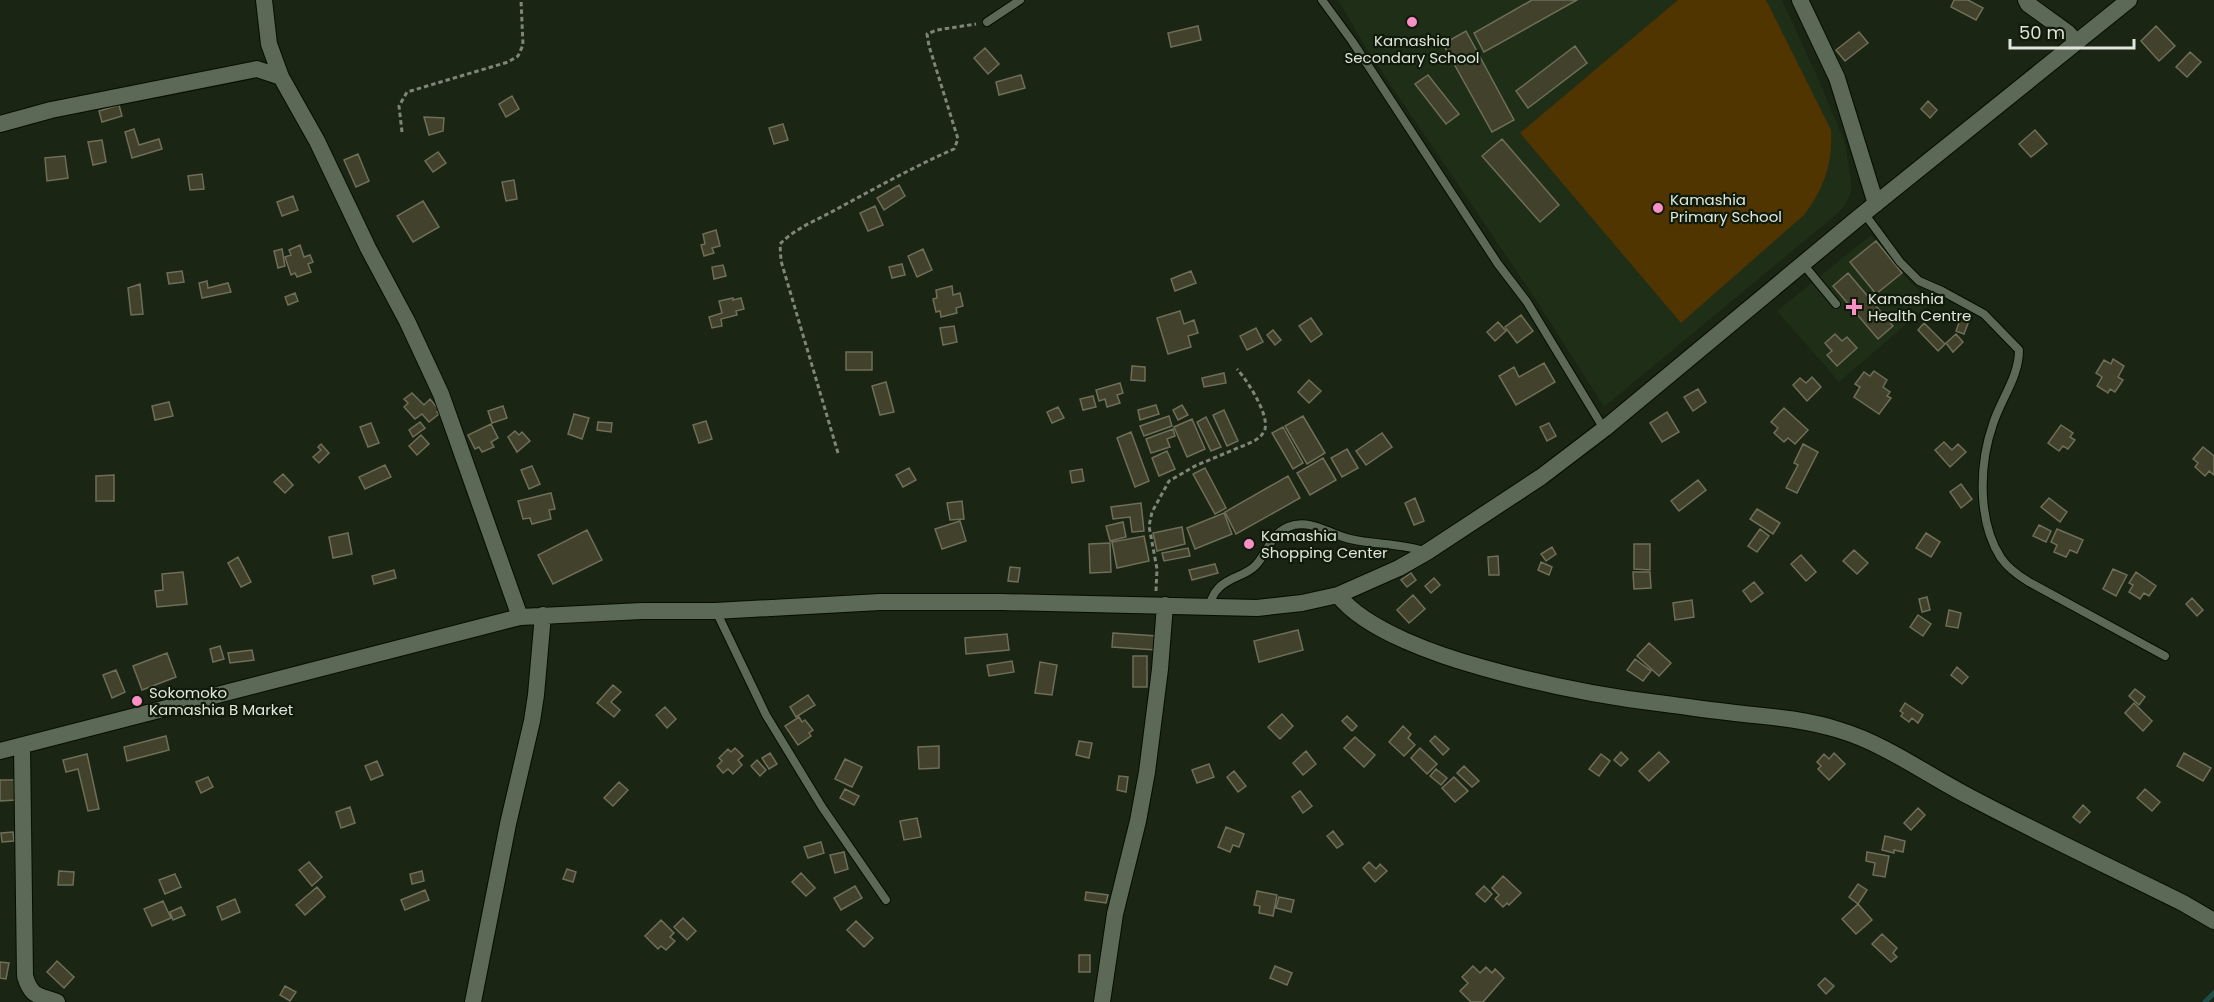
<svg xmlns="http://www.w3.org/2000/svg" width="2214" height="1002" font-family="Poppins,sans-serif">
  <rect width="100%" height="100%" fill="#1a2514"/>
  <!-- built -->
  <path fill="#1f2e17" d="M1338 0H1782L1821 85 1845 143 1851 180V192L1847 202 1838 213 1604 407 1536 300 1369 53Z
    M1871 235 1902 273 1931 303 1839 382 1777 311Z"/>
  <!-- green -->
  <path fill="#513500" d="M1678 0H1766L1831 130C1833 163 1824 189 1804 215L1681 323 1520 133Z"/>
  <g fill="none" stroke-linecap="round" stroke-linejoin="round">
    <!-- stream -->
    <path stroke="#1f4d4c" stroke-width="5" d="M2205 1002 2214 993"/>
  </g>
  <!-- building -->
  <path fill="#42412c" stroke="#6f6e58" stroke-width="1.5" d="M1532 0H1577L1484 52 1474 33Z
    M1954 0H1968L1983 8 1976 20 1951 7Z
    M1198 26 1201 40 1171 47 1168 33Z
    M2156 26 2175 46 2159 61 2141 41Z
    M1466 31 1514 120 1492 132 1443 44Z
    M1859 32 1868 43 1845 61 1836 50Z
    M1575 46 1587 63 1528 108 1516 91Z
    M985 48 999 64 988 74 974 58Z
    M2190 52 2201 62 2187 77 2176 67Z
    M1021 75 1025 88 999 95 996 82Z
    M1428 75 1459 114 1446 124 1415 84Z
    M512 96 519 109 506 117 499 104Z
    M1928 101 1937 110 1930 118 1921 109Z
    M119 105 122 116 102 122 99 111Z
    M424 117 444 118 443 131 429 135Z
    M783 124 788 140 774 144 769 128Z
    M134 129 139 145 159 139 162 149 132 158 125 132Z
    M2035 130 2047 144 2031 157 2019 144Z
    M1502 139 1559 205 1540 222 1482 156Z
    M102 140 106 162 93 165 88 142Z
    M438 152 446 163 433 172 425 161Z
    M358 154 369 181 356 187 344 160Z
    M65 156 68 178 47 181 45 158Z
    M202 174 204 189 190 190 188 176Z
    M514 180 517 199 506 201 502 182Z
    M899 185 905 196 884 210 877 198Z
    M293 196 298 210 282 216 277 202Z
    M423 201 439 227 413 242 397 216Z
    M875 206 883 225 868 231 860 213Z
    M716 230 720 246 712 248 714 253 704 256 701 245 705 244 703 234Z
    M1876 241 1902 273 1876 294 1850 262Z
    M300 245 304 257 310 255 313 262 308 264 311 272 297 277 295 273 291 275 285 257 291 255 289 250Z
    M282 249 285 266 278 268 274 251Z
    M923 249 932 270 917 277 908 256Z
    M902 264 905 275 892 278 889 267Z
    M723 265 726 276 714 279 712 267Z
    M182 271 184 282 169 284 167 273Z
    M1191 271 1196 283 1175 291 1171 279Z
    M1848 273 1893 326 1878 339 1833 286Z
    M207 281 208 288 228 283 231 292 202 298 199 283Z
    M140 284 143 314 131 315 128 288Z
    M952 286 953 295 960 293 963 306 956 308 957 313 941 317 940 311 936 312 933 299 937 298 936 290Z
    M295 293 298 301 288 305 285 297Z
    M733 298V300L741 298 744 309 736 311 737 315 721 319 722 326 712 328 709 317 722 313 719 301Z
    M1180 311 1184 324 1194 320 1198 333 1188 336 1191 347 1168 354 1157 318Z
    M1521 315 1533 331 1517 343 1505 327Z
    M1962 315 1970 318 1964 334 1956 331Z
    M1311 318 1322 334 1311 342 1299 326Z
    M1498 322 1506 331 1495 341 1487 332Z
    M1924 323 1945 344 1938 351 1918 330Z
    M954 326 957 342 943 345 940 328Z
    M1256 328 1263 342 1247 350 1240 336Z
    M1273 330 1281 340 1275 345 1267 335Z
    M1835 334 1842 341 1847 337 1857 348 1837 366 1827 355 1832 351 1825 343Z
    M1956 334 1963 342 1953 352 1946 343Z
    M846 352H872V370H846Z
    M2113 359 2124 366 2118 377 2123 380 2115 392 2110 389 2108 393 2097 386 2102 377 2096 373 2104 360 2111 364Z
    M1544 363 1555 382 1516 405 1499 376 1514 367 1519 377Z
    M1132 366 1145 367V381L1131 380Z
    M1874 371 1887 380 1883 387 1890 392 1887 396 1891 398 1879 414 1854 397 1860 387 1855 384 1864 372 1870 376Z
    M1224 373 1226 383 1204 387 1202 378Z
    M1812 377 1821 387 1807 401 1793 385 1800 378 1806 383Z
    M1309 380 1321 391 1309 403 1298 392Z
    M886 382 894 412 880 415 872 386Z
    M1120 383 1123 393 1117 395 1120 403 1107 407 1105 399 1099 401 1096 390Z
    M1698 389 1706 402 1693 411 1684 397Z
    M412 393 424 405 430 399 439 410 437 412 439 414 429 422 422 414 415 419 404 407 408 403 404 399Z
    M1093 396 1096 407 1083 410 1080 399Z
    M169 402 173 416 155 420 152 406Z
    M1156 405 1159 414 1140 420 1138 410Z
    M1182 405 1188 415 1178 420 1173 410Z
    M503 406 507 418 492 423 488 411Z
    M1058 407 1064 418 1052 423 1047 412Z
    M1784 408 1808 430 1795 444 1788 438 1784 442 1774 433 1778 428 1771 422Z
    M1224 410 1238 441 1227 446 1213 415Z
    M1667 412 1679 432 1662 442 1650 423Z
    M574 414 589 418 582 439 568 434Z
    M1169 416 1172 426 1144 436 1140 426Z
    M1303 416 1325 453 1307 464 1285 426Z
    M1206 417 1221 447 1211 451 1197 422Z
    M1192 419 1205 449 1187 457 1174 427Z
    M706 421 712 439 699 443 693 425Z
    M420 422 425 428 413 437 409 430Z
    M598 422 612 423 611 432 597 430Z
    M371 423 379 443 368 447 360 427Z
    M1549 423 1556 436 1547 441 1540 427Z
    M491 424 498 438 491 442 494 447 482 452 479 447 475 449 468 435Z
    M2061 425 2073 433 2070 437 2075 440 2068 449 2063 446 2059 451 2048 443Z
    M1283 427 1303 463 1293 469 1272 433Z
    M1173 429 1175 436 1167 439 1170 447 1151 453 1146 439Z
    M515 431 519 435 522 432 530 441 517 452 508 437Z
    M1131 432 1149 481 1135 487 1117 438Z
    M1382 433 1392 447 1366 465 1356 451Z
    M421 435 429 444 417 455 409 446Z
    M1944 442 1952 450 1958 444 1966 452 1950 467 1935 450Z
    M321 444 329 453 319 463 313 457 321 450 318 447Z
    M1803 444 1818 452 1797 493 1786 488 1798 465 1794 463Z
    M2203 447 2214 456V475L2209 471 2205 476 2195 467 2198 463 2193 459Z
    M1347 449 1358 468 1342 477 1331 458Z
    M1167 451 1175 469 1159 476 1152 458Z
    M1323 458 1336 480 1310 495 1297 473Z
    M385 465 391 477 365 489 359 477Z
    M532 466 540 484 529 489 521 470Z
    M909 468 916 480 903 487 896 475Z
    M1205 468 1226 508 1215 514 1193 474Z
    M1082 469 1084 481 1072 483 1070 471Z
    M283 474 293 485 285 493 274 482Z
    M114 475V501H96V476Z
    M1288 476 1300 498 1236 534 1225 512Z
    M1698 480 1706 490 1679 511 1671 501Z
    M1961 484 1972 499 1961 508 1950 492Z
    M551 493 555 509 549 510 551 519 532 524 530 518 523 519 518 501Z
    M1415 498 1424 521 1414 525 1405 503Z
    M2049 498 2067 512 2060 522 2041 507Z
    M962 501 964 519 950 520 947 503Z
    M1141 503 1144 531 1132 532 1130 517 1113 519 1111 507Z
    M1757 509 1780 523 1773 534 1750 519Z
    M1224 513 1232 534 1195 549 1187 528Z
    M960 521 966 541 942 549 935 529Z
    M1123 522 1126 537 1110 541 1106 526Z
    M2039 525 2051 531 2046 542 2033 536Z
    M1182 527 1185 544 1157 551 1153 533Z
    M1760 529 1769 536 1757 552 1748 546Z
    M2057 529 2083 540 2077 553 2070 550 2066 557 2054 552 2057 545 2051 542Z
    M587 530 602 560 553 584 538 555Z
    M348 533 352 554 333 558 329 537Z
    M1926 533 1940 542 1931 557 1916 548Z
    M1144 536 1149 561 1117 568 1112 542Z
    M1110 543 1111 572 1090 573 1089 544Z
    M1634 544H1650V570L1634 569Z
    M1552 547 1556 554 1546 561 1541 554Z
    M1188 548 1190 556 1164 561 1162 553Z
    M1854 550 1868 563 1857 574 1843 561Z
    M1801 555 1816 572 1806 581 1791 564Z
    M1498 556 1499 575H1489L1488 557Z
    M238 557 251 582 241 587 228 563Z
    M1541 562 1552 567 1549 575 1538 570Z
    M1215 564 1218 573 1192 580 1189 570Z
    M1010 567 1020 568 1018 582 1008 581Z
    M2113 569 2127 575 2116 596 2103 589Z
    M394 570 396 578 374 584 372 576Z
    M183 572 187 604 157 607 155 591 163 590 162 574Z
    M1633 572H1650L1651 588 1634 589Z
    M2136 572 2156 586 2149 596 2144 593 2140 599 2129 592 2133 585 2129 583Z
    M1411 573 1416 580 1407 587 1401 580Z
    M1434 578 1440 585 1431 593 1425 586Z
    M1754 582 1763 593 1751 602 1743 591Z
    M1413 595 1425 609 1409 623 1397 610Z
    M1927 597 1930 610 1922 612 1919 599Z
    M2192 598 2203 610 2197 616 2186 604Z
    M1692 600 1694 617 1675 620 1673 603Z
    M1949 610 1961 613 1958 628 1946 626Z
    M1918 615 1931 624 1923 636 1910 627Z
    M1298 630 1303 650 1259 662 1254 641Z
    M1113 633 1157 636 1156 650 1112 647Z
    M1007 634 1009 650 966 654 965 638Z
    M1649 643 1671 663 1659 676 1637 656Z
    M220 646 224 659 213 662 210 649Z
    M252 650 254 660 230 663 228 653Z
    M167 653 176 677 142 690 133 666Z
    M1133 656H1147V687H1133Z
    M1635 659 1651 671 1643 681 1627 670Z
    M1012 661 1014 672 989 676 987 665Z
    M1040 662 1057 665 1052 695 1035 693Z
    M1957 667 1968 677 1962 684 1951 675Z
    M116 670 125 692 112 698 103 675Z
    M613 685 621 692 611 702 620 710 614 717 597 703Z
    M2135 689 2145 697 2139 705 2129 696Z
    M808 695 815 705 796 717 790 707Z
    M1905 703 1923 715 1918 723 1912 718 1909 722 1901 716 1903 713 1900 711Z
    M2134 703 2152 721 2143 731 2125 713Z
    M665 707 676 719 667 728 656 715Z
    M1282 714 1293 726 1280 739 1268 727Z
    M1347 716 1357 726 1352 731 1342 721Z
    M799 717 802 722 805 720 813 730 809 733 811 736 798 745 785 726Z
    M1403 726 1411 734 1408 738 1415 745 1404 756 1389 742Z
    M166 736 169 750 127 761 124 747Z
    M1435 736 1449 749 1443 755 1430 741Z
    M1355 737 1375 755 1364 767 1344 748Z
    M1079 741 1092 743 1089 758 1076 755Z
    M939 746V768L919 769 918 747Z
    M735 748 743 756 738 760 742 765 733 774 728 769 723 773 717 766 722 761 719 758 728 749 731 752Z
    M1420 748 1437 764 1427 774 1411 758Z
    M1306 751 1316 764 1303 775 1293 763Z
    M1621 752 1628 759 1621 766 1614 760Z
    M1659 752 1669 762 1649 781 1639 771Z
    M770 753 777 764 769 769 762 758Z
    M1834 753 1845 764 1829 780 1818 769 1821 766 1817 762 1824 754 1829 759Z
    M2184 753 2211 768 2203 781 2177 766Z
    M87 754 99 809 88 811 78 769 66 772 63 760Z
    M1601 754 1610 761 1599 776 1589 769Z
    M845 759 862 767 852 787 835 779Z
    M757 760 766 770 760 776 751 766Z
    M377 761 383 775 371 780 365 766Z
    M1209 764 1214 777 1197 783 1192 770Z
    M1464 766 1479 781 1472 787 1457 773Z
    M1436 769 1447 778 1441 785 1430 776Z
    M1234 771 1246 786 1238 792 1227 777Z
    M1119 776 1128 777 1126 792 1117 790Z
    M208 777 213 787 201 793 196 782Z
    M1454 777 1468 791 1455 802 1442 788Z
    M0 780H16V800L0 801Z
    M619 782 628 790 613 806 604 798Z
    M845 789 859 796 854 805 840 798Z
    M2145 789 2160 802 2152 811 2137 798Z
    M1300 791 1312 806 1303 813 1292 797Z
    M2083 805 2090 812 2080 823 2073 817Z
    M350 807 355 823 341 828 336 812Z
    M1918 808 1925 815 1911 830 1904 823Z
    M917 818 921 837 904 840 900 821Z
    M1226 827 1244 834 1239 847 1233 845 1230 852 1218 847Z
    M1333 831 1343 844 1337 848 1327 836Z
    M13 832 14 841 2 842 1 833Z
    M1885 836 1905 841 1903 852 1894 850V853L1882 850Z
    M821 842 824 853 808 858 804 847Z
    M844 852 848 869 835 873 830 855Z
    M1867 852 1889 856 1885 877 1873 875 1875 863 1866 861Z
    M309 862 322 877 312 886 299 870Z
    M1369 862 1376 869 1380 864 1387 871 1375 882 1363 868Z
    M567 869 576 872 573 882 563 879Z
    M59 871 74 872 73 885H58Z
    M422 871 424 881 412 884 410 874Z
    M801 873 815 888 806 896 792 882Z
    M175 874 181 887 165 894 159 880Z
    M1503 876 1521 893 1509 905 1507 903 1503 907 1495 899 1499 895 1492 888Z
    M1858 884 1867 890 1858 904 1849 897Z
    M855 886 862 898 841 910 834 898Z
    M1484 886 1492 894 1485 902 1476 894Z
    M317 887 325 897 305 915 296 905Z
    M425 890 429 900 405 910 401 900Z
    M1257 891 1277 895 1273 916 1259 913 1260 906 1254 905Z
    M1086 892 1108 895 1106 903 1085 900Z
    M1279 897 1294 900 1291 912 1276 908Z
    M235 899 240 912 222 920 217 907Z
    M163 901 171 918 152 926 144 909Z
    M1858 904 1872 920 1856 934 1842 919Z
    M181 907 185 915 173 920 170 912Z
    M683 918 696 931 687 940 674 927Z
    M661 920 674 933 670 937 675 941 666 950 661 946 658 949 645 936Z
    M856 921 873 938 864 947 847 930Z
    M1882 934 1897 948 1893 953 1897 957 1891 962 1872 944Z
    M1079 955H1090V972H1079Z
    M57 961 74 977 64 988 47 972Z
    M0 962 9 963 6 979 0 978Z
    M1275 966 1292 973 1287 985 1270 978Z
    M1473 966 1480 973 1486 967 1492 973 1495 969 1504 978 1483 1002H1471L1460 991 1468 983 1462 977Z
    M1825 978 1834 986 1826 994 1818 985Z
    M285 986 296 992 290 1001 280 995Z"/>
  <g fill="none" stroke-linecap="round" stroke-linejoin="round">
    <defs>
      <path id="service" d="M1322 0 1352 41 1498 264 1527 302 1604 429
        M987 22 1020 0
        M1864 213 1900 262 1919 281 1942 291 1984 314 2019 350C2019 377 2001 399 1993 424 1979 464 1977 521 2001 558 2008 568 2019 576 2029 582L2165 656
        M1803 264 1836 304
        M1209 606C1211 601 1213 594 1217 590 1227 577 1245 577 1256 565 1267 553 1271 534 1288 527 1310 518 1329 534 1350 539 1376 545 1402 543 1427 552
        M716 611 766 715 822 807 886 900"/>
      <path id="minor" d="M264 0 269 44 281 77 317 141 368 248 407 321 441 394 520 617
        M1800 0 1837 78 1876 204
        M2026 0 2028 4 2068 33 2076 42
        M0 124 51 110 257 69 281 77
        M1338 595C1366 631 1440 656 1484 668 1541 684 1599 696 1658 703 1690 707 1722 712 1754 715 1783 718 1811 721 1839 730 1886 744 1927 775 1970 797 2040 834 2112 868 2183 903L2214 921
        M22 746 25 976C31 997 38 995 57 1002
        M0 751 520 617 642 611H715L880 602H1001L1257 608 1302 603 1338 595 1399 568 1427 552 1541 477 1604 429 1858 218 2129 0
        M473 1002 508 824 532 721 536 695 543 615
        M1102 1002 1115 914 1138 821 1147 772 1160 669 1165 605"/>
    </defs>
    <!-- service casing -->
    <use href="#service" stroke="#050e02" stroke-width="10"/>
    <!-- minor casing -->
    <use href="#minor" stroke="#050e02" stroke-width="18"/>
    <!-- path -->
    <path stroke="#7d8678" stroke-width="3" stroke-dasharray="4.5 3" stroke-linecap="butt" d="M402 132 399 106 407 92 508 62 518 56 523 45 521 0
      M838 453 781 261 780 244C794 229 817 220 835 210 874 189 913 167 954 149L958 139 929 46 927 34 937 30 976 24
      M1156 591 1157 569 1149 526 1152 512 1169 481 1195 466 1252 442C1258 439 1263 435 1265 429 1269 414 1247 380 1237 369"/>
    <!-- service -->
    <use href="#service" stroke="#5c6956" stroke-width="8"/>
    <!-- minor -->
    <use href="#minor" stroke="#5c6956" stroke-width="16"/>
  </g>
  <!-- markers -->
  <g fill="#fa8fc6" stroke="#111b0b" stroke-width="2">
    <circle cx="1412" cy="22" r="6"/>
    <circle cx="1658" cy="208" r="6"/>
    <path d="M1851 298h6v6h6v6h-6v6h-6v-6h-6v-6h6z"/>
    <circle cx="1249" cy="544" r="6"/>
    <circle cx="137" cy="701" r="6"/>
  </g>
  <g text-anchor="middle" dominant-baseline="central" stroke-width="4.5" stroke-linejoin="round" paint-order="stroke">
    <!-- poi labels -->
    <g font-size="15" fill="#dfe6db" stroke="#111b0b" text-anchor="start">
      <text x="1412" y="40" text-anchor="middle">Kamashia<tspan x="1412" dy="17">Secondary School</tspan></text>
      <text x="1670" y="199">Kamashia<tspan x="1670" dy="17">Primary School</tspan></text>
      <text x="1868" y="298">Kamashia<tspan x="1868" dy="17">Health Centre</tspan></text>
      <text x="1261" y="535">Kamashia<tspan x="1261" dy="17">Shopping Center</tspan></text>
      <text x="149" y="692">Sokomoko<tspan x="149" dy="17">Kamashia B Market</tspan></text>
    </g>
  </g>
  <!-- scale -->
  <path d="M2010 39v9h124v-9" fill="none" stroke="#dfe6db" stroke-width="3"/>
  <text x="2019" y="39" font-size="18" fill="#dfe6db" stroke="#111b0b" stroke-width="4.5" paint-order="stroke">50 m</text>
</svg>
